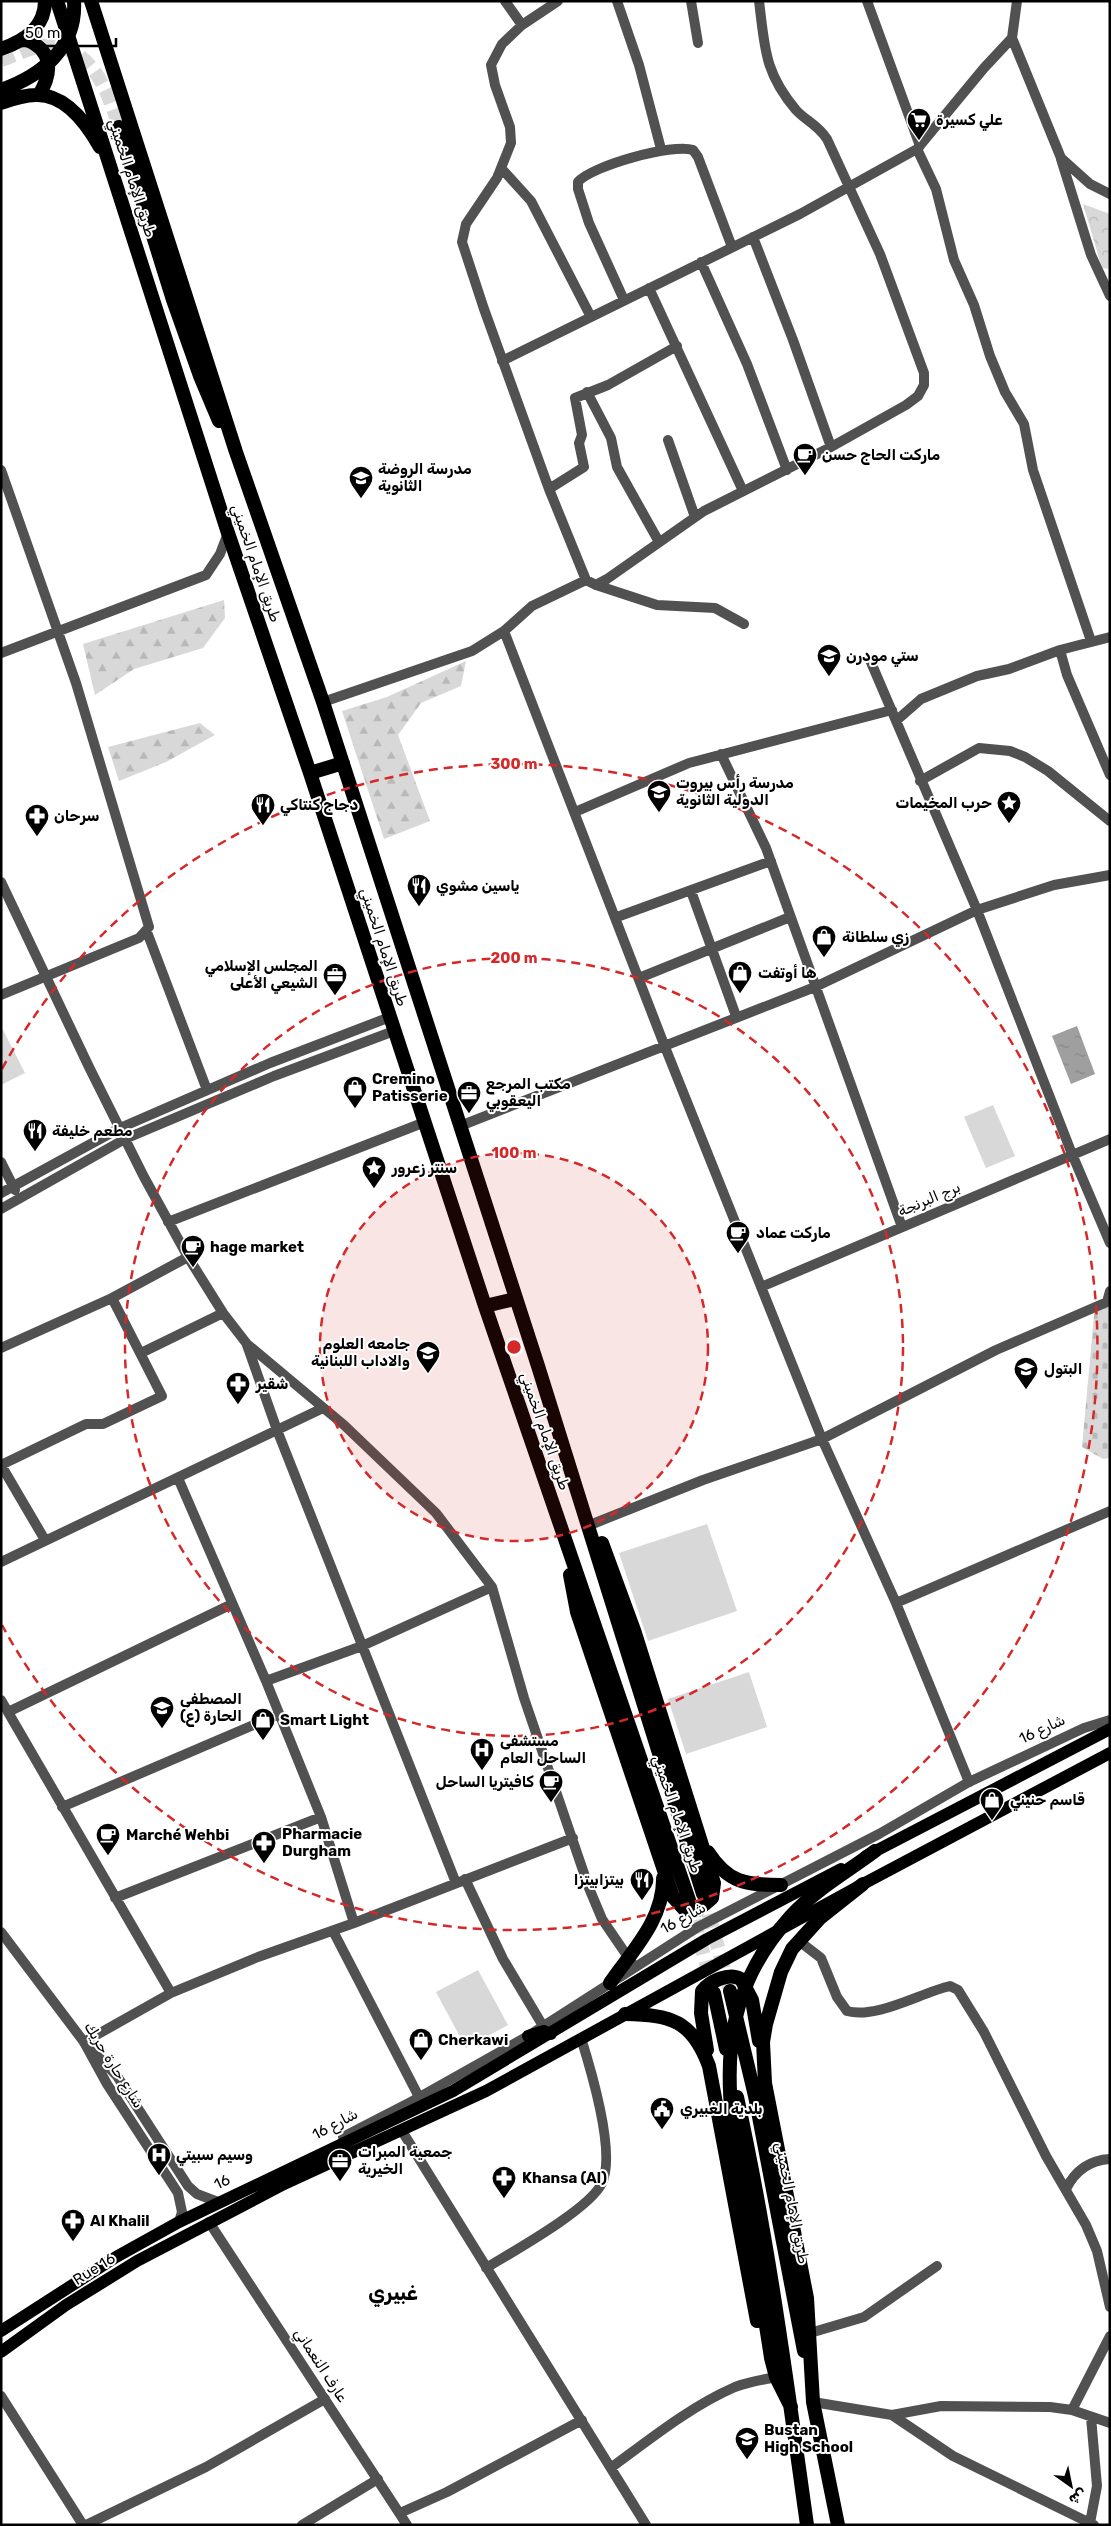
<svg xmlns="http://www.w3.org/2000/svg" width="1111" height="2526" font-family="Rubik,Vazirmatn,sans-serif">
  <defs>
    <pattern id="forest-firs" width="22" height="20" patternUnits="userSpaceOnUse" patternTransform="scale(1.25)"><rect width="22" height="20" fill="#d8d8d8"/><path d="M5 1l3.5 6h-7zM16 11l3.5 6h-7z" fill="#b8b8b8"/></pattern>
    <pattern id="cemetery-stones" width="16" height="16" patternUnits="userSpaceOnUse" patternTransform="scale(1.25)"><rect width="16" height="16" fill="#d8d8d8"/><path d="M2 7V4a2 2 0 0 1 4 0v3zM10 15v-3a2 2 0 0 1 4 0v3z" fill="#b8b8b8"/></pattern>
    <pattern id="park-crowns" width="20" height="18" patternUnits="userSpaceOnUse" patternTransform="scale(1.25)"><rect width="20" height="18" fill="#d8d8d8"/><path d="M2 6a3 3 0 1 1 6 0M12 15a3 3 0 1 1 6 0" fill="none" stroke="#b8b8b8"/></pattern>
    <pattern id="water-ripples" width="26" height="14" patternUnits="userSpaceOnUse" patternTransform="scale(1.25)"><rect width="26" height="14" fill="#9f9f9f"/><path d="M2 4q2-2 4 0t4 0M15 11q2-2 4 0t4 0" fill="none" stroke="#878787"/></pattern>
  </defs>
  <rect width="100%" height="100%" fill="#fff"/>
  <!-- green -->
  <path fill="#d8d8d8" d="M1 1026 25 1073 1 1085Z
    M993 1105 1015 1156 986 1168 964 1117Z
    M707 1524 737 1611 648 1641 619 1553Z
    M749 1672 767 1727 686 1754 668 1699Z
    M478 1970 508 2025 466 2048 436 1992Z"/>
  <!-- forest -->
  <path fill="url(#forest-firs)" d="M224 600 225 618 203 648 134 669 95 695 83 644Z
    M466 661 461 686 421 703 398 735 430 821 384 839 342 711 387 697Z
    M200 723 215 735 166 762 119 781 108 747Z"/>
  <!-- cemetery -->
  <path fill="url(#cemetery-stones)" d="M1110 1301V1458L1103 1459 1082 1447 1095 1305Z"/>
  <!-- park -->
  <path fill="url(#park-crowns)" d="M1083 204 1110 214V269L1102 268Z"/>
  <!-- water -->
  <path fill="url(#water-ripples)" d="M1077 1026 1095 1074 1071 1084 1052 1036Z"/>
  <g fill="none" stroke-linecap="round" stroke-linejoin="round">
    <!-- trunk-tunnel -->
    <path stroke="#d9d9d9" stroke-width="14" stroke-dasharray="14 7" stroke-linecap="butt" d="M1 60C15 55 31 47 45 46 91 44 108 91 119 127
      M703 1894 729 1987
      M689 1900 711 1982"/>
    <!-- minor -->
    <path stroke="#515151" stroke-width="10" d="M505 1 522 25
      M558 1 522 25 502 44 491 65 495 85 510 127 511 143 497 178 466 224 462 242 484 309 549 489 586 580
      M617 1 639 65 661 149
      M691 1 698 43
      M867 1 920 146
      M1017 1 1012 38 1061 158 1090 184 1110 194
      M917 149 936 189 954 260 974 305 990 356 1005 392 1024 424 1033 470 1091 641
      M1061 159 1091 255 1110 296
      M502 169 531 201 591 317
      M753 237 793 340 831 447
      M701 262 747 364 787 470
      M649 288 743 491
      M624 300 589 223 578 189V182C591 166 673 143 693 150L698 157 732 247
      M502 361 800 214 917 149 984 68 1012 38
      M587 392 611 438 617 467 659 542
      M668 440 695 517
      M1 470 76 683 149 927 139 938 1 995
      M549 489 584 467 579 443 582 435 575 398 608 385 677 346
      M596 585 657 605 715 608 744 624
      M504 631 665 1047 822 1439 896 1603 969 1782
      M1110 637 1060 650 1067 675 1110 775
      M1 653 206 575 220 554 228 533
      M870 660 977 910 1072 1154 1110 1243
      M323 702 472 651 504 631 532 606 586 580 596 585 607 579 704 511 831 447 906 405 918 396 924 385V373L880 254 827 139C817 124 806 121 796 110 764 72 765 48 759 1
      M897 720 921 699 977 676 1009 669 1060 650
      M721 754 766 848 902 1227
      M920 781 979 748 1010 751 1025 757 1048 771 1110 821
      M575 812 689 763 892 710
      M1 882 89 1067 144 1177 188 1257 223 1313 247 1344 344 1425 436 1513 492 1587 524 1698 589 1888 602 1919 632 1963
      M691 891 736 1016
      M617 917 771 861
      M147 932 207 1090
      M639 978 790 917
      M460 1126 815 987 977 910 1054 885 1110 875
      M1 1162 15 1190
      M1 1193 120 1128 270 1063 390 1017
      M1 1209 125 1139 274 1076 394 1031
      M168 1222 425 1122
      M761 1287 1110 1139
      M247 1345 277 1430 456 1883
      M1 1348 112 1298 188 1257
      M141 1353 223 1313
      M1 1465 86 1424H103L162 1396 112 1298
      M1 1465 45 1540
      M178 1478 266 1681 321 1817 354 1923
      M595 1523 703 1480 822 1439 996 1350 1107 1302 1110 1291
      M1 1562 323 1408
      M896 1603 1110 1511
      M266 1681 362 1646 492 1587
      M1 1700 171 1993
      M8 1712 232 1604
      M62 1807 279 1714
      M465 1879 503 1959 543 2026
      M115 1898 321 1817
      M333 1931 419 2097
      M799 1941 821 1958 837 1997 847 2011C877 2019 920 1993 950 1986L958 1990 984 2032 1046 2156 1086 2225 1097 2251 1110 2307
      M84 2042 171 1993 258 1957 354 1923 573 1838
      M402 2131 646 2525
      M1066 2189C1075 2171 1090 2160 1110 2159
      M486 2268C512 2252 590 2209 602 2183 616 2153 591 2070 581 2038
      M810 2333 864 2317 937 2266
      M1 2396 83 2525
      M813 2402 892 2415 941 2406 1050 2407 1072 2410 1110 2423
      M1072 2410 1110 2336
      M892 2415 953 2456 1094 2525
      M612 2467C650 2439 691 2406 735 2387 748 2382 762 2380 776 2377
      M400 2513 447 2492 582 2420
      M1090 2523 1097 2486 1091 2417
      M86 2525 206 2467 325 2399
      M302 2525 378 2479"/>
    <!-- tertiary -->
    <path stroke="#515151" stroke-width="10" d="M1 1932 84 2042 107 2084 178 2193 182 2212 179 2222
      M88 2046 117 2076 188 2186 197 2194 218 2202
      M343 2137 407 2104 528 2036 698 1927 879 1834 969 1782 1084 1728 1110 1720
      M209 2222 407 2525"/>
    <!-- primary -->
    <path stroke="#000" stroke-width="12" d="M866 1856 1110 1729
      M528 2036 544 2031 551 2034
      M1 2331 116 2257 179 2222 453 2091 707 1939 841 1869
      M1 2352 66 2305 137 2261 284 2184 486 2091 863 1884 1110 1753"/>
    <!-- trunk -->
    <path stroke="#000" stroke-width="14" d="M57 1 228 533 310 773 485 1306 689 1900
      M91 1 236 452 323 702 538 1366 703 1894
      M24 39C53 49 53 72 39 95
      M1 49C24 41 45 28 45 1
      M1 90C41 76 77 48 74 1
      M1 103C12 99 24 95 36 95 65 94 87 124 100 147
      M119 127 173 300 200 376 219 421
      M310 773 343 763
      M485 1306 515 1299
      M570 1575 577 1612 673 1897 685 1910H698L712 1898 714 1883 635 1633 602 1543
      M708 1852C728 1883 746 1885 781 1885
      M610 1983C632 1951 664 1919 663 1878
      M730 1991 755 2096 804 2351
      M714 1993 726 2049
      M625 2014C671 2015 692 2020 709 2066L757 2321
      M707 2050 701 2013 702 1991C710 1981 729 1972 741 1979L752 2000 759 2041
      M737 2097C768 2238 787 2382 807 2525
      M791 2407 776 2377 771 2358C763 2303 752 2248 743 2194 725 2089 713 2001 791 1916 815 1890 847 1872 875 1851
      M838 2525 813 2402 807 2298 765 2083 763 2042 766 2024 781 1972 792 1949 820 1918 863 1884"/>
  </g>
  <!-- distance rings -->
  <circle cx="514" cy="1347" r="194" fill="#d62828" fill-opacity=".12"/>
  <g fill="none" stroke="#d62828" stroke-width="2.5" stroke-dasharray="9 6">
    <circle cx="514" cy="1347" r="194"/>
    <circle cx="514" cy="1347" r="389"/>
    <path d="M2 1069A583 583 0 1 1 2 1625"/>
  </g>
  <!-- icons -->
  <defs>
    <symbol id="supermarket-pin" viewBox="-11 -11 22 30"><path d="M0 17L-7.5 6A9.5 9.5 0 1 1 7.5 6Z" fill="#000" stroke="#fff"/><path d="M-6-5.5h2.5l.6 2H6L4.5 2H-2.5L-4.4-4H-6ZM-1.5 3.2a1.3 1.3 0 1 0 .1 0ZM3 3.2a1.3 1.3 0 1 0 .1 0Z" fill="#fff"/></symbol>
    <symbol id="cafe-pin" viewBox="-11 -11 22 30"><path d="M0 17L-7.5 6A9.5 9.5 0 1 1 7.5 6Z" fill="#000" stroke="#fff"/><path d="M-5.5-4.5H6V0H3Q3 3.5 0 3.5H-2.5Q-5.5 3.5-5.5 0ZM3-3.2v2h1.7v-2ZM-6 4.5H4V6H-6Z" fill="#fff"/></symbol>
    <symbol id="school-pin" viewBox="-11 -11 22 30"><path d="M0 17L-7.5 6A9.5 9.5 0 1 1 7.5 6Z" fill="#000" stroke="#fff"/><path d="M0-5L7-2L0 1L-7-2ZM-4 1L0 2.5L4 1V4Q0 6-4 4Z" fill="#fff"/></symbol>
    <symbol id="sight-pin" viewBox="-11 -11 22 30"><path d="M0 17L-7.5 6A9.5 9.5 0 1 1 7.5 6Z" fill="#000" stroke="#fff"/><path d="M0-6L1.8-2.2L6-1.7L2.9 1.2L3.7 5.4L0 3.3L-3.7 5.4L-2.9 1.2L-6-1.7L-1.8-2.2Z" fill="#fff"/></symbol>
    <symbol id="restaurant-pin" viewBox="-11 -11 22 30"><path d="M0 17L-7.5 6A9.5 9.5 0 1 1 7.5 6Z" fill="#000" stroke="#fff"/><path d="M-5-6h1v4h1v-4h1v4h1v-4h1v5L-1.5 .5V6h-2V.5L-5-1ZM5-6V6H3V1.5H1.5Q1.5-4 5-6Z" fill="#fff"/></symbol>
    <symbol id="pharmacy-pin" viewBox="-11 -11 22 30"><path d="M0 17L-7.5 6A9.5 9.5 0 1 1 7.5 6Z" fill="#000" stroke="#fff"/><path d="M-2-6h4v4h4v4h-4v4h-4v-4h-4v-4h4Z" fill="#fff"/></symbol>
    <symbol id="shop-pin" viewBox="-11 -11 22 30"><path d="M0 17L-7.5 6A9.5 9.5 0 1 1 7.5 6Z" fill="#000" stroke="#fff"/><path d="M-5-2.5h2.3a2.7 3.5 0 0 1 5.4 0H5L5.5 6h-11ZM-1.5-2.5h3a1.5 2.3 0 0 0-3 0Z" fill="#fff"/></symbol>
    <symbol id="office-pin" viewBox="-11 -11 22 30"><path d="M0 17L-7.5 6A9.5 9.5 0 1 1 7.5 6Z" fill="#000" stroke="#fff"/><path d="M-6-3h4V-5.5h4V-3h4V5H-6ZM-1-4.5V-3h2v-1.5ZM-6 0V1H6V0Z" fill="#fff"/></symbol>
    <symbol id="university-pin" viewBox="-11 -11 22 30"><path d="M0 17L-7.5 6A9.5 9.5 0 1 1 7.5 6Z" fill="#000" stroke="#fff"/><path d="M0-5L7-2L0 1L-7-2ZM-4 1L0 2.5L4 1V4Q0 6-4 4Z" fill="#fff"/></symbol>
    <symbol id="hospital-pin" viewBox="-11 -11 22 30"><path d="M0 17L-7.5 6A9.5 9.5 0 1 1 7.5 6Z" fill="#000" stroke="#fff"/><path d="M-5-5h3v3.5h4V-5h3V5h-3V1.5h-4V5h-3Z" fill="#fff"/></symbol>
    <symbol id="civic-pin" viewBox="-11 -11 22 30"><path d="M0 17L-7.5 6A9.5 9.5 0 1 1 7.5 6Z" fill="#000" stroke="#fff"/><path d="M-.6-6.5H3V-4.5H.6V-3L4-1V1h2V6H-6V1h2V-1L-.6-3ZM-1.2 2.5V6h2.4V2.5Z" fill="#fff"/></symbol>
  </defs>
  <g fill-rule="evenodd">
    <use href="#supermarket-pin" x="905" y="106" width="28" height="38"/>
    <use href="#cafe-pin" x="791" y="441" width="28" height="38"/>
    <use href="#school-pin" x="347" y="464" width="28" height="38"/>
    <use href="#school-pin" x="815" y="642" width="28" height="38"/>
    <use href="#school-pin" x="645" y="778" width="28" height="38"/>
    <use href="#sight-pin" x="995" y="789" width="28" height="38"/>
    <use href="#restaurant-pin" x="249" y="791" width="28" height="38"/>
    <use href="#pharmacy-pin" x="23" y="802" width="28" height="38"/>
    <use href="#restaurant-pin" x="405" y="872" width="28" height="38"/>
    <use href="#shop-pin" x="810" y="923" width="28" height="38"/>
    <use href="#shop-pin" x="726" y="959" width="28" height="38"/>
    <use href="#office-pin" x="321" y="961" width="28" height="38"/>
    <use href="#shop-pin" x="341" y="1074" width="28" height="38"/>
    <use href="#office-pin" x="455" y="1079" width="28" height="38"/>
    <use href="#restaurant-pin" x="21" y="1117" width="28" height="38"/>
    <use href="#sight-pin" x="360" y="1154" width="28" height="38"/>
    <use href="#cafe-pin" x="724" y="1219" width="28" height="38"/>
    <use href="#cafe-pin" x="179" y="1233" width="28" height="38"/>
    <use href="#university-pin" x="414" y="1339" width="28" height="38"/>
    <use href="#school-pin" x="1012" y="1355" width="28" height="38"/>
    <use href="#pharmacy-pin" x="224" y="1370" width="28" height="38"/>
    <use href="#school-pin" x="148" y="1694" width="28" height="38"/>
    <use href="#shop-pin" x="249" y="1706" width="28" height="38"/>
    <use href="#hospital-pin" x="468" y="1736" width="28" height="38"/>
    <use href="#cafe-pin" x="537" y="1768" width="28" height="38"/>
    <use href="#shop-pin" x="978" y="1786" width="28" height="38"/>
    <use href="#cafe-pin" x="94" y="1821" width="28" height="38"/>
    <use href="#pharmacy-pin" x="250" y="1829" width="28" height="38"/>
    <use href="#restaurant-pin" x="628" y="1866" width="28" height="38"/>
    <use href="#shop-pin" x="407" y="2026" width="28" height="38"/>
    <use href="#civic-pin" x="648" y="2095" width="28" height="38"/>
    <use href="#hospital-pin" x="145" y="2141" width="28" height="38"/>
    <use href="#office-pin" x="326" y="2147" width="28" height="38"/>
    <use href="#pharmacy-pin" x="490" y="2164" width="28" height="38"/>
    <use href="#pharmacy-pin" x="59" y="2207" width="28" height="38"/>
    <use href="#school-pin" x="733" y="2425" width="28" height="38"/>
  </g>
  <g text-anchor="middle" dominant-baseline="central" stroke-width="4" stroke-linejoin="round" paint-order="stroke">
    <!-- poi labels -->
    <g font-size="15" font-weight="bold" fill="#000" stroke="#fff" text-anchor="start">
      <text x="936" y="120">علي كسيرة</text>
      <text x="822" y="455">ماركت الحاج حسن</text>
      <text x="378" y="469">مدرسة الروضة<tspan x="378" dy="17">الثانوية</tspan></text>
      <text x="846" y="656">ستي مودرن</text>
      <text x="676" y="783">مدرسة رأس بيروت<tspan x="676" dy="17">الدولية الثانوية</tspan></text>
      <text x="992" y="803" text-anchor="end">حرب المخيمات</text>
      <text x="280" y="805">دجاج كنتاكي</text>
      <text x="54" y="816">سرحان</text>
      <text x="436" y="886">ياسين مشوي</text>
      <text x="842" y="937">زي سلطانة</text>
      <text x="318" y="966" text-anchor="end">المجلس الإسلامي<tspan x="318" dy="17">الشيعي الأعلى</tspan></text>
      <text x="758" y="973">ها أوتفت</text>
      <text x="372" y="1079">Cremino<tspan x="372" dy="17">Patisserie</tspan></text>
      <text x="486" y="1084">مكتب المرجع<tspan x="486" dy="17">اليعقوبي</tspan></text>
      <text x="52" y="1131">مطعم خليفة</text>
      <text x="392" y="1168">سنتر زعرور</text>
      <text x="756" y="1233">ماركت عماد</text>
      <text x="210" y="1247">hage market</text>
      <text x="410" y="1344" text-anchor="end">جامعه العلوم<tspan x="410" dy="17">والاداب اللبنانية</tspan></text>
      <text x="1044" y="1369">البتول</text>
      <text x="256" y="1384">شقير</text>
      <text x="180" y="1699">المصطفى<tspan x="180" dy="17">الحارة (ع)</tspan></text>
      <text x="280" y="1720">Smart Light</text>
      <text x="500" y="1741">مستشفى<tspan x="500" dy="17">الساحل العام</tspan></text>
      <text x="534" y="1782" text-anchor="end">كافيتريا الساحل</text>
      <text x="1010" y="1800">قاسم حنيني</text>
      <text x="282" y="1834">Pharmacie<tspan x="282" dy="17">Durgham</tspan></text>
      <text x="126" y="1835">Marché Wehbi</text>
      <text x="624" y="1880" text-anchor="end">بيتزابيتزا</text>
      <text x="438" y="2040">Cherkawi</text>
      <text x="680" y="2109">بلدية الغبيري</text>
      <text x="358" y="2152">جمعية المبرات<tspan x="358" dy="17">الخيرية</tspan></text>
      <text x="176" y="2155">وسيم سبيتي</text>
      <text x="522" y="2178">Khansa (Al)</text>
      <text x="90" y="2221">Al Khalil</text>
      <text x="764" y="2430">Bustan<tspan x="764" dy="17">High School</tspan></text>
    </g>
    <!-- street labels -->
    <g font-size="15" fill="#000" stroke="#fff">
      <text transform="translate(132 178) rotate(72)">طريق الإمام الخميني</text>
      <text transform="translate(256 563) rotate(71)">طريق الإمام الخميني</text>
      <text transform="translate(384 947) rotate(72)">طريق الإمام الخميني</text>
      <text transform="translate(929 1199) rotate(-23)">برج البرنجة</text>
      <text transform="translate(545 1431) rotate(71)">طريق الإمام الخميني</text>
      <text transform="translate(1042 1729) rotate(-25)">شارع 16</text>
      <text transform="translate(677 1814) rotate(71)">طريق الإمام الخميني</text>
      <text transform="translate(683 1918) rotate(-29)">شارع 16</text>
      <text transform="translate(114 2065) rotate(58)">شارع حارة حريك</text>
      <text transform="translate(335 2124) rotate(-28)">شارع 16</text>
      <text transform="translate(222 2182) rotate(-25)">16</text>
      <text transform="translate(792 2203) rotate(79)">طريق الإمام الخميني</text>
      <text transform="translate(94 2269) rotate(-32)">Rue 16</text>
      <text transform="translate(321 2365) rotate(57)">عارف النعماني</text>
    </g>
    <!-- district labels -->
    <g font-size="20" font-weight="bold" fill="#000" stroke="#fff">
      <text x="393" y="2293">غبيري</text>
    </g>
  </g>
  <circle cx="514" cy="1347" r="8" fill="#d62828" stroke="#fff" stroke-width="2.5"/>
  <g font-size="15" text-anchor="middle" font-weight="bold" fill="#d62828" stroke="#fff" stroke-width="4" stroke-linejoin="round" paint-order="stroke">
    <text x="514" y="769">300 m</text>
    <text x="514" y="963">200 m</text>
    <text x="514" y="1158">100 m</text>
  </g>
  <!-- border -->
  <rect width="1111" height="2526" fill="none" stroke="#000000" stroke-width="5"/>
  <!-- north arrow -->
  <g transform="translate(1071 2486) rotate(147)" stroke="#ffffff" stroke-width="4" paint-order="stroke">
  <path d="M0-4L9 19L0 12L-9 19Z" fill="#000000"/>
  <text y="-8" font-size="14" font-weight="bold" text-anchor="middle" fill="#000000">ش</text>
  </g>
  <!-- scale -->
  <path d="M18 38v8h98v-8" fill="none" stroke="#000000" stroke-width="2.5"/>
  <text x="25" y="38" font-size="15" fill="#000000" stroke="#ffffff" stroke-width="4" paint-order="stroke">50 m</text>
</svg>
